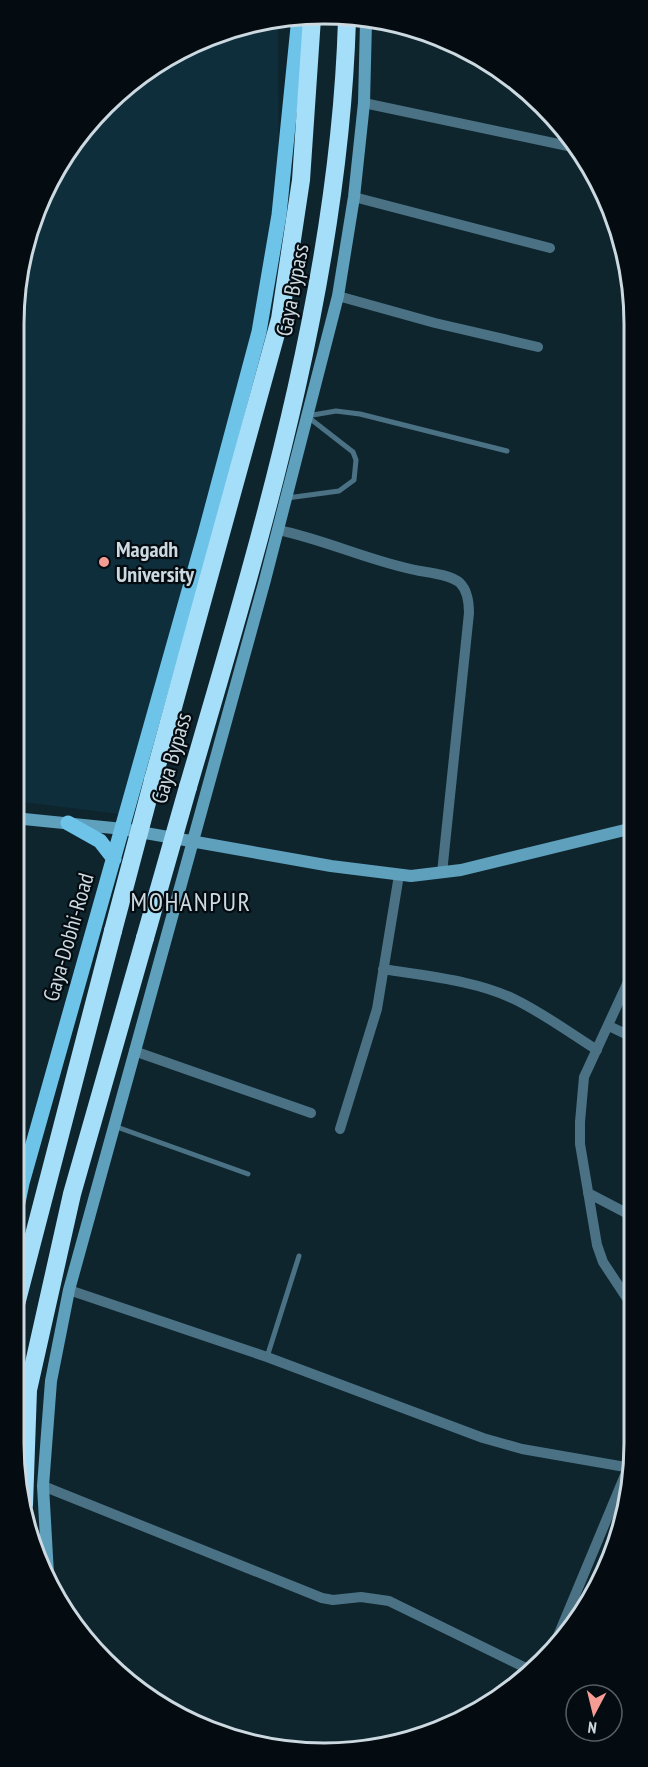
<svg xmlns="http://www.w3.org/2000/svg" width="648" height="1767" font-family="'PT Sans Narrow',sans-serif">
  <rect width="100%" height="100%" fill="#0e252e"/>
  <!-- built -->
  <path fill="#0e2e3b" d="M278 18 279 234 128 815 14 801V324L24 243 78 135 169 55Z"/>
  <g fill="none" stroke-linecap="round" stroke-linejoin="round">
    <!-- lane -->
    <path stroke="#4b7284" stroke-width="5" d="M307 416 336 411 360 414 507 451
      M287 498 339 491 354 480 356 460 353 452 308 417
      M114 1126 248 1174
      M267 1357 299 1256"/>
    <!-- street -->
    <path stroke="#4b7284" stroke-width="10" d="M364 103 568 146
      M354 197 550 248
      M338 296 435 323 538 347
      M278 530C327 540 371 562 420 571 432 573 451 575 460 583 468 591 469 603 469 613L442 873
      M383 969C425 976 475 980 514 999 543 1013 570 1033 597 1050
      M633 971 584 1077 580 1122V1144L597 1245 603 1262 634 1309
      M609 1026 634 1038
      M134 1051 311 1113
      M340 1129 377 1009 399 875
      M588 1193 634 1217
      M69 1290 267 1357 483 1438 522 1449 631 1468
      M43 1486 322 1598 333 1600 361 1597 389 1601 530 1670
      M553 1648 628 1468"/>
    <!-- secondary -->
    <path stroke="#5fa0bc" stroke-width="12" d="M14 818 123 829 331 866 411 876 461 870 633 828
      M48 1574 43 1486 51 1381 69 1290 265 580 338 296 354 197 364 103 366 22"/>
    <!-- primary -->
    <path stroke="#6ec3e8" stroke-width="15" d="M68 823 100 841 114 859
      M14 1222 22 1183 205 534 259 332 279 215 299 17"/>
    <!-- highway -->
    <path stroke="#a5def9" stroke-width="18" d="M153 780 280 319 301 180 312 18
      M188 787C261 537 339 283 347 20
      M14 1312 113 931
      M24 1505 28 1390 72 1194 145 938"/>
    <!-- highway-bridge -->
    <path stroke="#a5def9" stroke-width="18" d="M113 931 153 780
      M145 938 188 787"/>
  </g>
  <!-- markers -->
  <circle fill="#f59c95" stroke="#040c11" stroke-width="2" cx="104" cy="562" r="6"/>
  <g text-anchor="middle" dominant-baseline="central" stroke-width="4.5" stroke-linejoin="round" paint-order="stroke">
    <!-- street labels -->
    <g font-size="22" fill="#ccd9e0" stroke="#040c11">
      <text transform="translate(292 290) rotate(-79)">Gaya Bypass</text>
      <text transform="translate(171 758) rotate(-74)">Gaya Bypass</text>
      <text transform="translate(68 937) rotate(-74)">Gaya-Dobhi-Road</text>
    </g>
    <!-- poi labels -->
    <g font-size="22" font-weight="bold" fill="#ccd9e0" stroke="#040c11" text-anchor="start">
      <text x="116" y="549">Magadh<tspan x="116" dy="25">University</tspan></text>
    </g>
    <!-- quarter labels -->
    <g font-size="26" letter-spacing="1.5" fill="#ccd9e0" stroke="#040c11">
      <text x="191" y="901">MOHANPUR</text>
    </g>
  </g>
  <!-- crop -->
  <path d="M0 0H648V1767H0ZM324 24H324A300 300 0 0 1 624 324V1443A300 300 0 0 1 324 1743H324A300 300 0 0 1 24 1443V324A300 300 0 0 1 324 24Z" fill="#040c11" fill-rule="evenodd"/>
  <path fill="none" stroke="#ccd9e0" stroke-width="3" d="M324 24H324A300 300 0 0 1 624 324V1443A300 300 0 0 1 324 1743H324A300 300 0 0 1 24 1443V324A300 300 0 0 1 324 24Z"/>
  <!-- north arrow -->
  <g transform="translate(594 1713) rotate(187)"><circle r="28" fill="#040c11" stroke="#545e64" stroke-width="1.5"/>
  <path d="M0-4.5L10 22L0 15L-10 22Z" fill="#f59c95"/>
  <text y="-9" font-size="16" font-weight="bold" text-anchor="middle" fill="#ccd9e0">N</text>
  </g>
</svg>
